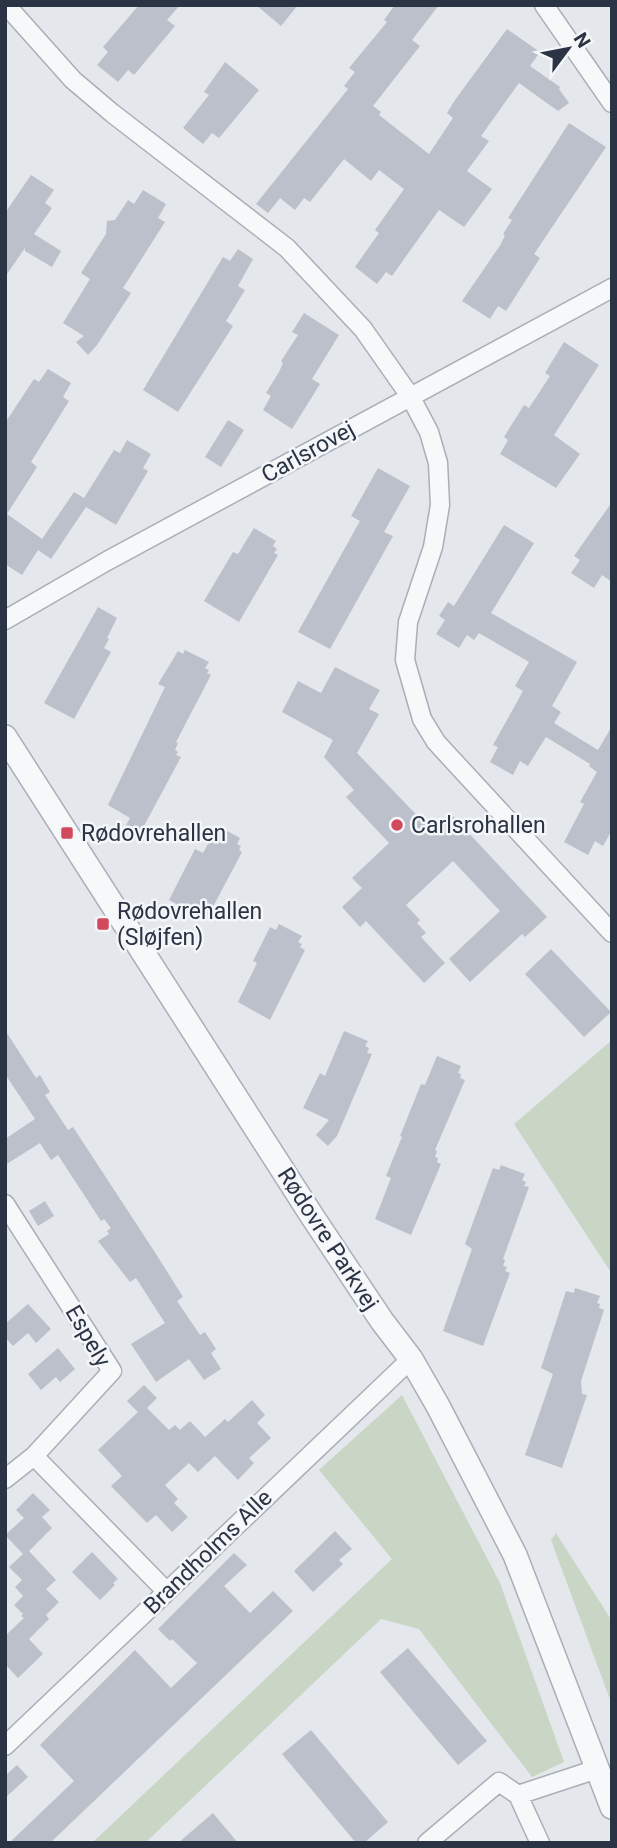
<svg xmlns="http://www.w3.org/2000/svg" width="617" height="1848" font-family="Roboto,sans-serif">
  <rect width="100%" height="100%" fill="#e4e7ec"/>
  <!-- green -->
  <path fill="#c9d6c5" d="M612 1040V1274L514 1124Z
    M402 1395 500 1583 564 1762 532 1777 419 1629 381 1619 145 1843H92L392 1559 319 1470Z
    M556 1533 612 1621V1705L551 1540Z"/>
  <!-- building -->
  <path fill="#bbc0ca" d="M139 5H180L167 20 175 26 134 75 128 70 118 82 97 65 108 52 103 47Z
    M256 5H298L281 26Z
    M395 5H439L412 40 420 46 373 106 381 112 379 115 429 154 453 118 447 113 455 100 507 29 540 52 530 66 560 87 559 89 569 103 558 111 519 83 481 136 489 141 467 171 492 189 464 227 439 210 392 276 386 272 377 284 355 267 379 233 375 230 404 189 379 170 371 181 344 159 310 202 304 198 295 210 280 198 268 213 256 204 348 89 344 86 355 72 349 68 387 22 384 20Z
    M225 62 259 90 219 138 212 133 203 144 183 128 209 95 204 92Z
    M569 123 606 147 534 254 540 258 506 311 498 306 490 319 462 301 501 244 505 235 503 234 512 220 508 218Z
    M31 175 54 190 45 203 52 208 34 234 61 251 52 267 25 251V248L5 277V213Z
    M143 190 166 204 158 218 165 222 123 288 131 293 97 345 88 355 76 342 84 336 63 323 90 279 81 273 106 234 107 221 115 220 128 200 134 204Z
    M238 249 253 259 238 286 245 290 226 321 233 326 178 412 143 390 223 257 230 261Z
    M304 313 339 335 312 379 320 384 292 429 263 410 271 396 266 393 279 372 283 363 281 361 298 335 292 332Z
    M564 342 599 365 554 435 580 454 556 488 500 454 508 440 504 437 524 405 529 408 550 376 545 373Z
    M48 369 71 383 63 397 69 401 31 462 37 467 7 514 42 539 74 492 84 498 114 450 120 453 127 440 151 454 143 468 148 471 116 525 86 507 51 559 38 550 22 575 5 564V423L34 379 39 382Z
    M228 420 244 430 221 467 205 457Z
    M378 468 410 486 384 532 393 536 330 649 298 632 360 521 351 516Z
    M612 502V582L602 575 594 588 571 573 580 560 574 556Z
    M504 525 534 543 491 613 577 662 552 706 561 712 554 723 598 750 612 726V830L603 846 595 841 588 855 564 842 584 804 580 802 597 772 589 766 590 764 546 737 528 766 520 761 513 775 490 762 498 747 493 745 523 691 515 686 529 662 479 633 474 640 467 635 459 648 436 634 445 620 439 616 448 602 454 606Z
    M254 528 276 541 273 546 277 549 274 553 278 555 239 622 204 601 233 552 238 554Z
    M98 607 117 618 107 638 109 639 104 648 111 652 74 719 44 703Z
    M185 650 209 662 205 668 209 670 207 673 211 675 176 742 178 743 175 750 178 752 176 755 181 757 138 837 124 829 130 818 108 805 165 687 158 684 178 651 183 654Z
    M335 667 380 690 369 709 379 714 357 753 431 830 450 813 547 917 525 937 522 934 470 982 449 959 500 911 453 861 406 905 420 920 417 923 426 933 421 937 445 963 424 983 366 921 360 927 342 907 362 888 352 878 389 843 346 797 354 790 324 757 333 740 282 712 298 681 321 693Z
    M218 826 240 838 237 844 241 846 239 850 242 852 206 920 169 900 195 849 203 853Z
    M279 924 302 936 298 942 302 944 300 947 305 950 270 1020 238 1002 257 963 253 961 270 927 276 930Z
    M551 949 611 1012 584 1037 525 974Z
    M5 1030 36 1078 40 1075 50 1092 45 1095 68 1130 73 1127 156 1254 183 1297 177 1301 200 1335 205 1332 216 1349 211 1353 221 1369 204 1380 189 1359 156 1382 131 1344 165 1323 136 1278 130 1282 98 1241 109 1234 107 1231 111 1228 104 1219 101 1221 58 1155 51 1160 40 1143 5 1165V1139L35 1119 5 1074Z
    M344 1031 368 1041 365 1046 369 1048 367 1053 372 1054 337 1136 328 1146 316 1135 329 1120 303 1108 320 1073 325 1076Z
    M437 1056 461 1066 458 1073 461 1074 460 1078 465 1080 435 1150 437 1151 435 1157 438 1158 437 1162 441 1164 411 1235 375 1219 391 1178 386 1176 402 1137 400 1136 421 1084 425 1085Z
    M501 1165 525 1174 522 1180 526 1182 524 1186 529 1187 503 1259 505 1260 503 1266 507 1267 505 1271 510 1273 483 1346 443 1331 472 1249 465 1244 493 1168 499 1170Z
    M45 1201 54 1216 38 1226 29 1211Z
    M575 1288 600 1296 597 1303 600 1304 599 1308 604 1310 581 1381 582 1394 587 1395 562 1468 525 1455 553 1374 541 1368 566 1291 574 1293Z
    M28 1304 51 1329 36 1343 28 1333 13 1346 5 1337V1324Z
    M58 1348 75 1369 60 1382 56 1377 41 1390 28 1374Z
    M144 1385 157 1398 147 1408 169 1430 175 1425 180 1430 190 1421 205 1437 225 1419 228 1422 252 1400 265 1415 257 1423 271 1438 249 1458 254 1463 238 1480 215 1456 198 1472 189 1463 165 1485 178 1499 174 1503 188 1517 172 1532 156 1515 147 1523 111 1486 122 1476 98 1450 138 1412 127 1401Z
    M33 1493 50 1510 42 1517 52 1528 29 1551 56 1580 46 1589 59 1602 46 1615 49 1619 29 1639 43 1654 18 1678 5 1664V1636L24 1618 21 1616 23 1614 14 1605 23 1596 15 1587 22 1580 9 1567 23 1554 5 1535 24 1518 16 1510Z
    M335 1531 352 1549 339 1560 343 1564 313 1592 294 1571Z
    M92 1552 118 1579 113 1583 115 1585 100 1600 72 1572Z
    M234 1553 247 1565 224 1586 250 1613 273 1591 293 1611 50 1843H9L74 1781 40 1745 135 1650 171 1688 197 1663 172 1639 170 1641 158 1629Z
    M408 1648 487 1741 458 1765 380 1672Z
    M311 1730 388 1822 364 1843H356L282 1754Z
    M17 1765 28 1777 5 1798V1776Z
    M213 1813 238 1843H178Z"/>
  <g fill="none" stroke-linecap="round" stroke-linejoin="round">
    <defs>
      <path id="minor" d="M6 5 73 80 112 113 287 248 363 329 410 396 429 432 438 463 440 505 433 547 408 622 405 660 422 719 436 742 612 933
        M544 5 612 103
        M5 620 107 561 612 288
        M5 1204 112 1371 34 1456 5 1479
        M34 1456 166 1591
        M5 1746 411 1359
        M518 1795 540 1843
        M427 1843 499 1782 518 1795 597 1769"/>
      <path id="tertiary" d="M5 737 312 1216 382 1321 411 1359 438 1406 515 1555 612 1807"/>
    </defs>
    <!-- minor casing -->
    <use href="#minor" stroke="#a9aeb7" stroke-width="21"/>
    <!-- tertiary casing -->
    <use href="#tertiary" stroke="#a9aeb7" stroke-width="26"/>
    <!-- minor -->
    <use href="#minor" stroke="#f7f8fa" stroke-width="18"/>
    <!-- tertiary -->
    <use href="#tertiary" stroke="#f7f8fa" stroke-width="23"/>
  </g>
  <!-- markers -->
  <g fill="#d1495b" stroke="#f4f6f9" stroke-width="2.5">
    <circle cx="397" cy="825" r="7"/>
    <rect x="60" y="826" width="14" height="14" rx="3.5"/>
    <rect x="96" y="917" width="14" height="14" rx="3.5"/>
  </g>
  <g text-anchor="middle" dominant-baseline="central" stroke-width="5" stroke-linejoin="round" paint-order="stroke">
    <!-- street labels -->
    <g font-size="23" fill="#2b3445" stroke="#f4f6f9">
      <text transform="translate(308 452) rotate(-29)">Carlsrovej</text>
      <text transform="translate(328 1239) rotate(57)">Rødovre Parkvej</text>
      <text transform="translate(88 1336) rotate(60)">Espely</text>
      <text transform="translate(208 1552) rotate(-44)">Brandholms Alle</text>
    </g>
    <!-- poi labels -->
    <g font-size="23" fill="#2b3445" stroke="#f4f6f9" text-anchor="start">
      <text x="411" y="825">Carlsrohallen</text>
      <text x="81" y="833">Rødovrehallen</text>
      <text x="117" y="911">Rødovrehallen<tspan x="117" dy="26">(Sløjfen)</tspan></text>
    </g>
  </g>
  <!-- border -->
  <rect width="617" height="1848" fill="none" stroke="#2b3445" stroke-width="14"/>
  <!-- north arrow -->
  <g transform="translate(568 49) rotate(58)" stroke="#f4f6f9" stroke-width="5" paint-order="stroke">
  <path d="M0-5L12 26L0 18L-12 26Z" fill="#2b3445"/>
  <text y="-10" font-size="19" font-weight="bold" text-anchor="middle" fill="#2b3445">N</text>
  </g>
</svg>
